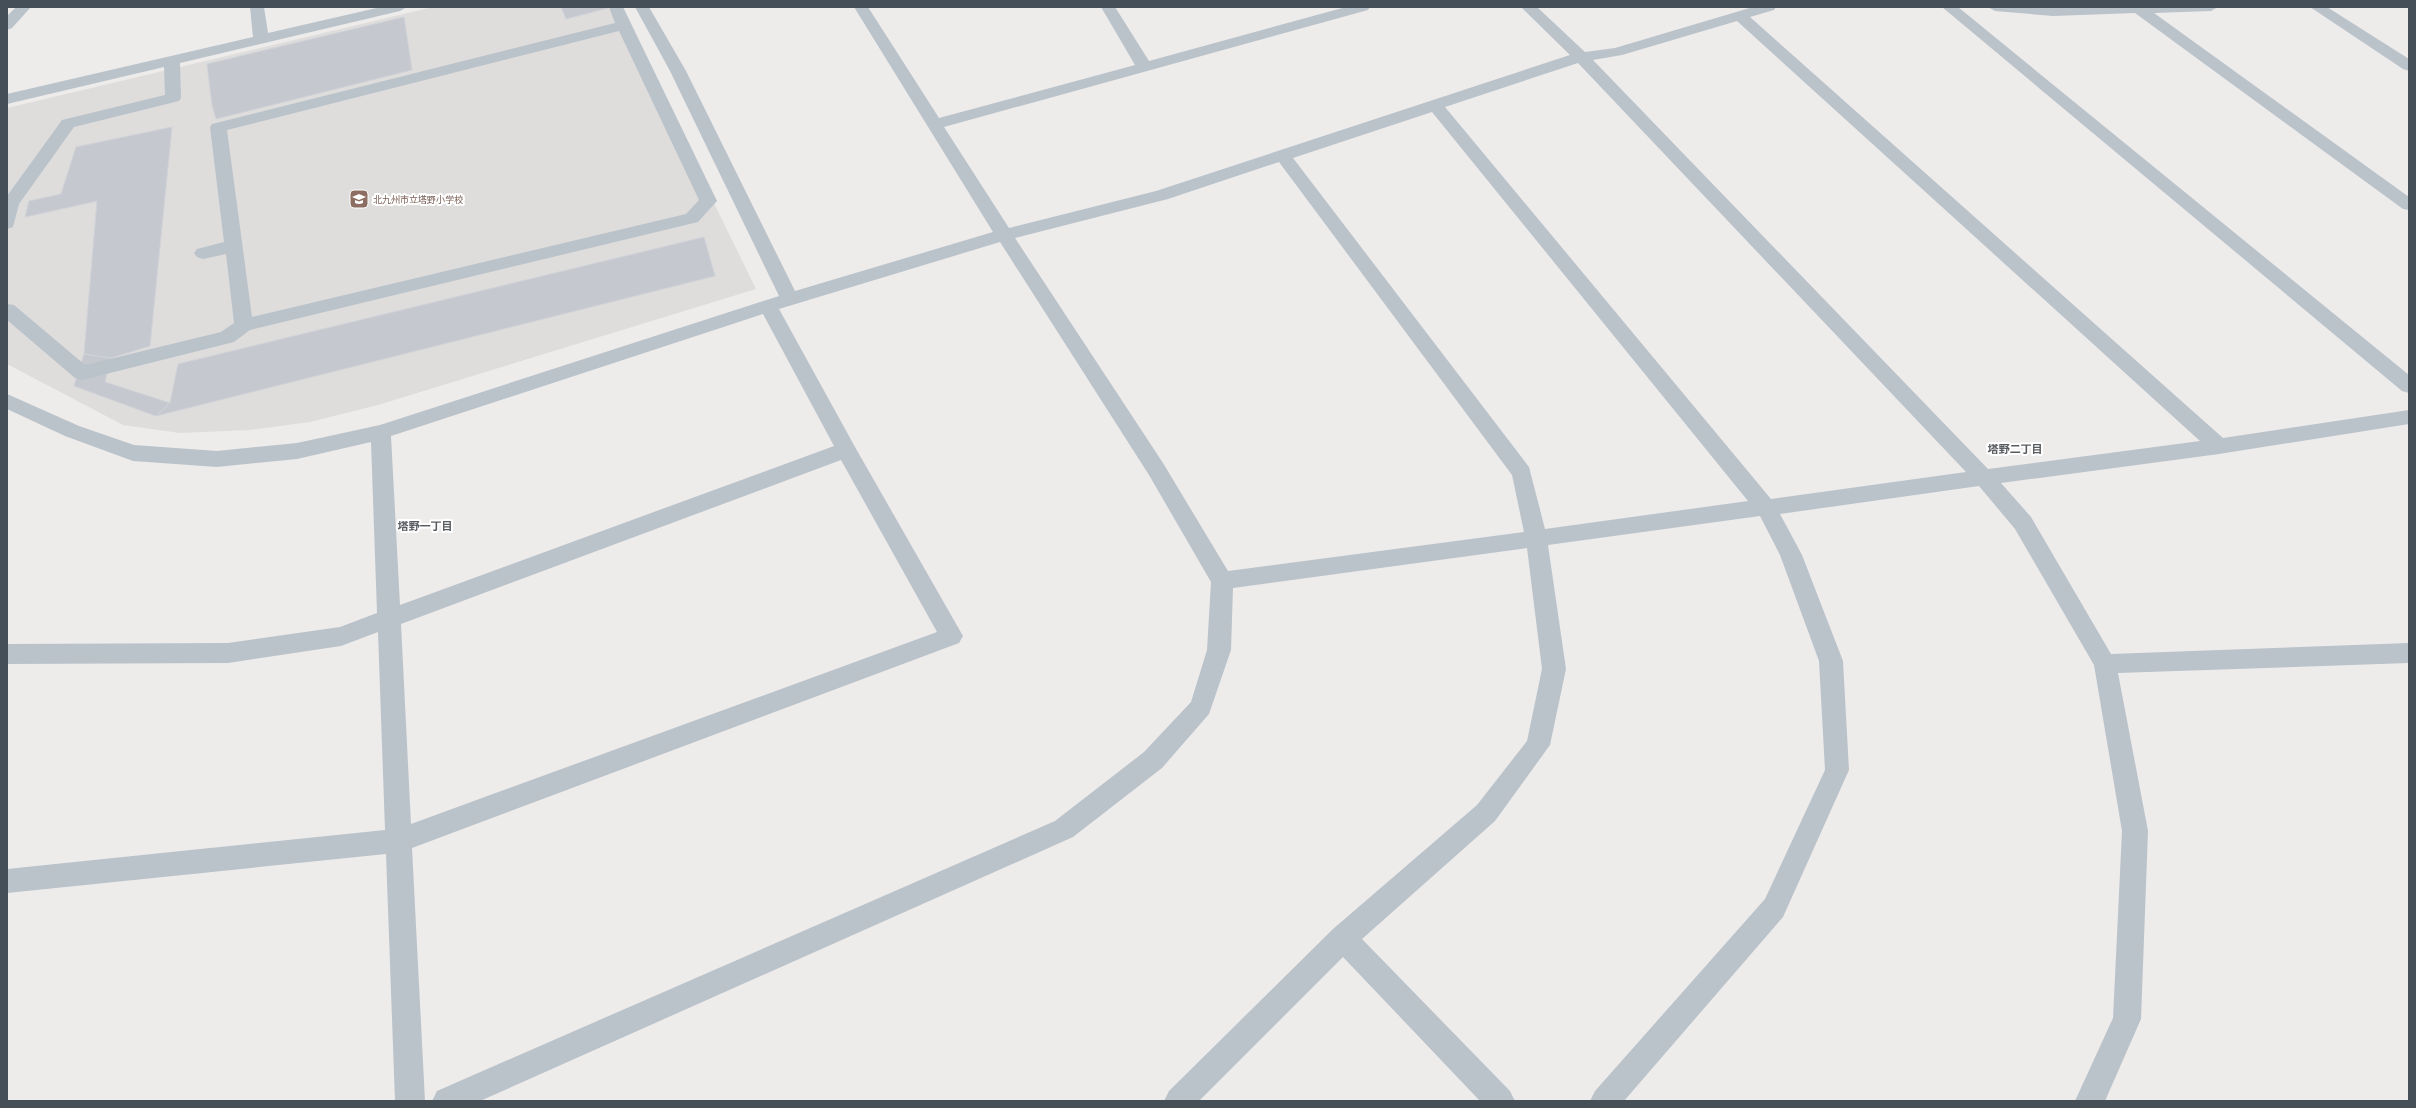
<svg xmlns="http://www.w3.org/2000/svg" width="2416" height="1108" font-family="Commissioner,'Noto Sans JP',sans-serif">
  <rect width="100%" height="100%" fill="#eeebeb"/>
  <!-- education -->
  <path fill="#dfdcdc" d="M433 7H618L756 289 378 405 310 422 250 430 180 433 123 425 7 364V108Z"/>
  <!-- building -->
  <path fill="#c5c8ce" stroke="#cfd2d7" d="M561 7H607L608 8 566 19Z
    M404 17 412 70 216 119 212 105 207 64Z
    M172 127 150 346 111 358 84 354 97 201 25 217 29 201 61 194 76 147Z
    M704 237 715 276 156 416 170 403 178 364Z
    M84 354 111 358 105 382 170 403 156 416 74 386Z"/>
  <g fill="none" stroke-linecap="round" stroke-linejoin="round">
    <!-- minor -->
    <path fill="#bac3ca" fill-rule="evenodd" d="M16 7H31L12 28 7 30V16Z
      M250 7H264L268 33 381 7H407L400 11 180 63 181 98 179 101 74 127 19 204 13 227 7 229V196L62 120 165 95 164 67 7 104V94L253 37Z
      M609 7H623L717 201 698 222 250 330 234 342 82 380 75 378 7 320V304L14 305 85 365 221 332 234 323 226 254 203 259 197 257 194 253 197 249 224 242 210 127 212 124 615 23ZM619 31 699 200 686 214 252 317 227 130Z
      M635 7H649L686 71 795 291 993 232 854 7H868L939 118 1135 65 1101 7H1115L1149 61 1346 7H1370L1368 10 944 127 1009 228 1156 191 1570 55 1521 7H1537L1585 52 1615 48 1753 7H1776L1774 10 1750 17 2223 438 2409 410V424L2219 454 2001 483 2031 517 2111 654 2409 643V663L2118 673 2148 831 2141 1019 2105 1101H2075L2113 1018 2122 831 2094 665 2015 529 1979 486 1780 514 1802 555 1843 661 1849 770 1783 917 1624 1101H1590L1595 1091 1765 899 1825 770 1819 661 1780 555 1760 516 1548 545 1566 669 1550 745 1495 821 1362 939 1510 1091 1515 1101H1480L1343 957 1199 1101H1164L1169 1091 1333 929 1477 805 1527 741 1542 669 1527 548 1233 588 1231 650 1209 714 1162 768 1073 837 480 1101H432L437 1091 1055 821 1144 752 1191 702 1207 650 1211 582 1149 475 1000 242 779 309 855 447 963 636 959 643 412 848 425 1101H395L386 854 7 893V869L385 830 378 632 341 646 228 663 7 664V644L228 643 340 627 377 613 371 442 297 459 217 467 133 461 65 436 7 409V394L79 426 134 445 217 451 297 443 380 425 779 296 670 71ZM1737 21 2200 441 1988 469 1593 60 1622 55ZM1578 63 1966 472 1771 499 1445 107ZM1432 112 1748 501 1545 529 1529 467 1293 158ZM1279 162 1512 475 1524 532 1228 571 1163 463 1015 238 1168 199ZM763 314 834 446 400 605 391 436ZM841 460 937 632 411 824 401 624Z
      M1942 7H1958L2409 375V393L2402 391Z
      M1988 7H2218L2211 11 2154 13 2409 197V210L2403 209 2135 13 2053 16 1995 11Z
      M2310 7H2327L2409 59V71L2403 69Z"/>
  </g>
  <!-- icons -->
  <defs>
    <symbol id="school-square" viewBox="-11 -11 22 22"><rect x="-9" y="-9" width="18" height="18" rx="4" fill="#8d6e63" stroke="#fff"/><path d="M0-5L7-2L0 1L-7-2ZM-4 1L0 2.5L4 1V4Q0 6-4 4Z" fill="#fff"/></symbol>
  </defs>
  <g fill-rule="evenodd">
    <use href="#school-square" x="348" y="188" width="22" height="22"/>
  </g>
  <g text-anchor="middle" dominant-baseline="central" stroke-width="4" stroke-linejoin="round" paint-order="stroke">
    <!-- far-education labels -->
    <g font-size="9" fill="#785e54" stroke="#fff" text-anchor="start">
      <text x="373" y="199">北九州市立塔野小学校</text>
    </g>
    <!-- neighbourhood labels -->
    <g font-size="11" font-weight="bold" fill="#585c60" stroke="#fff">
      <text x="2015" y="448">塔野二丁目</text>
      <text x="425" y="525">塔野一丁目</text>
    </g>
  </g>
  <!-- border -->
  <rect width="2416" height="1108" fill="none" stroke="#454f57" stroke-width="16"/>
</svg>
